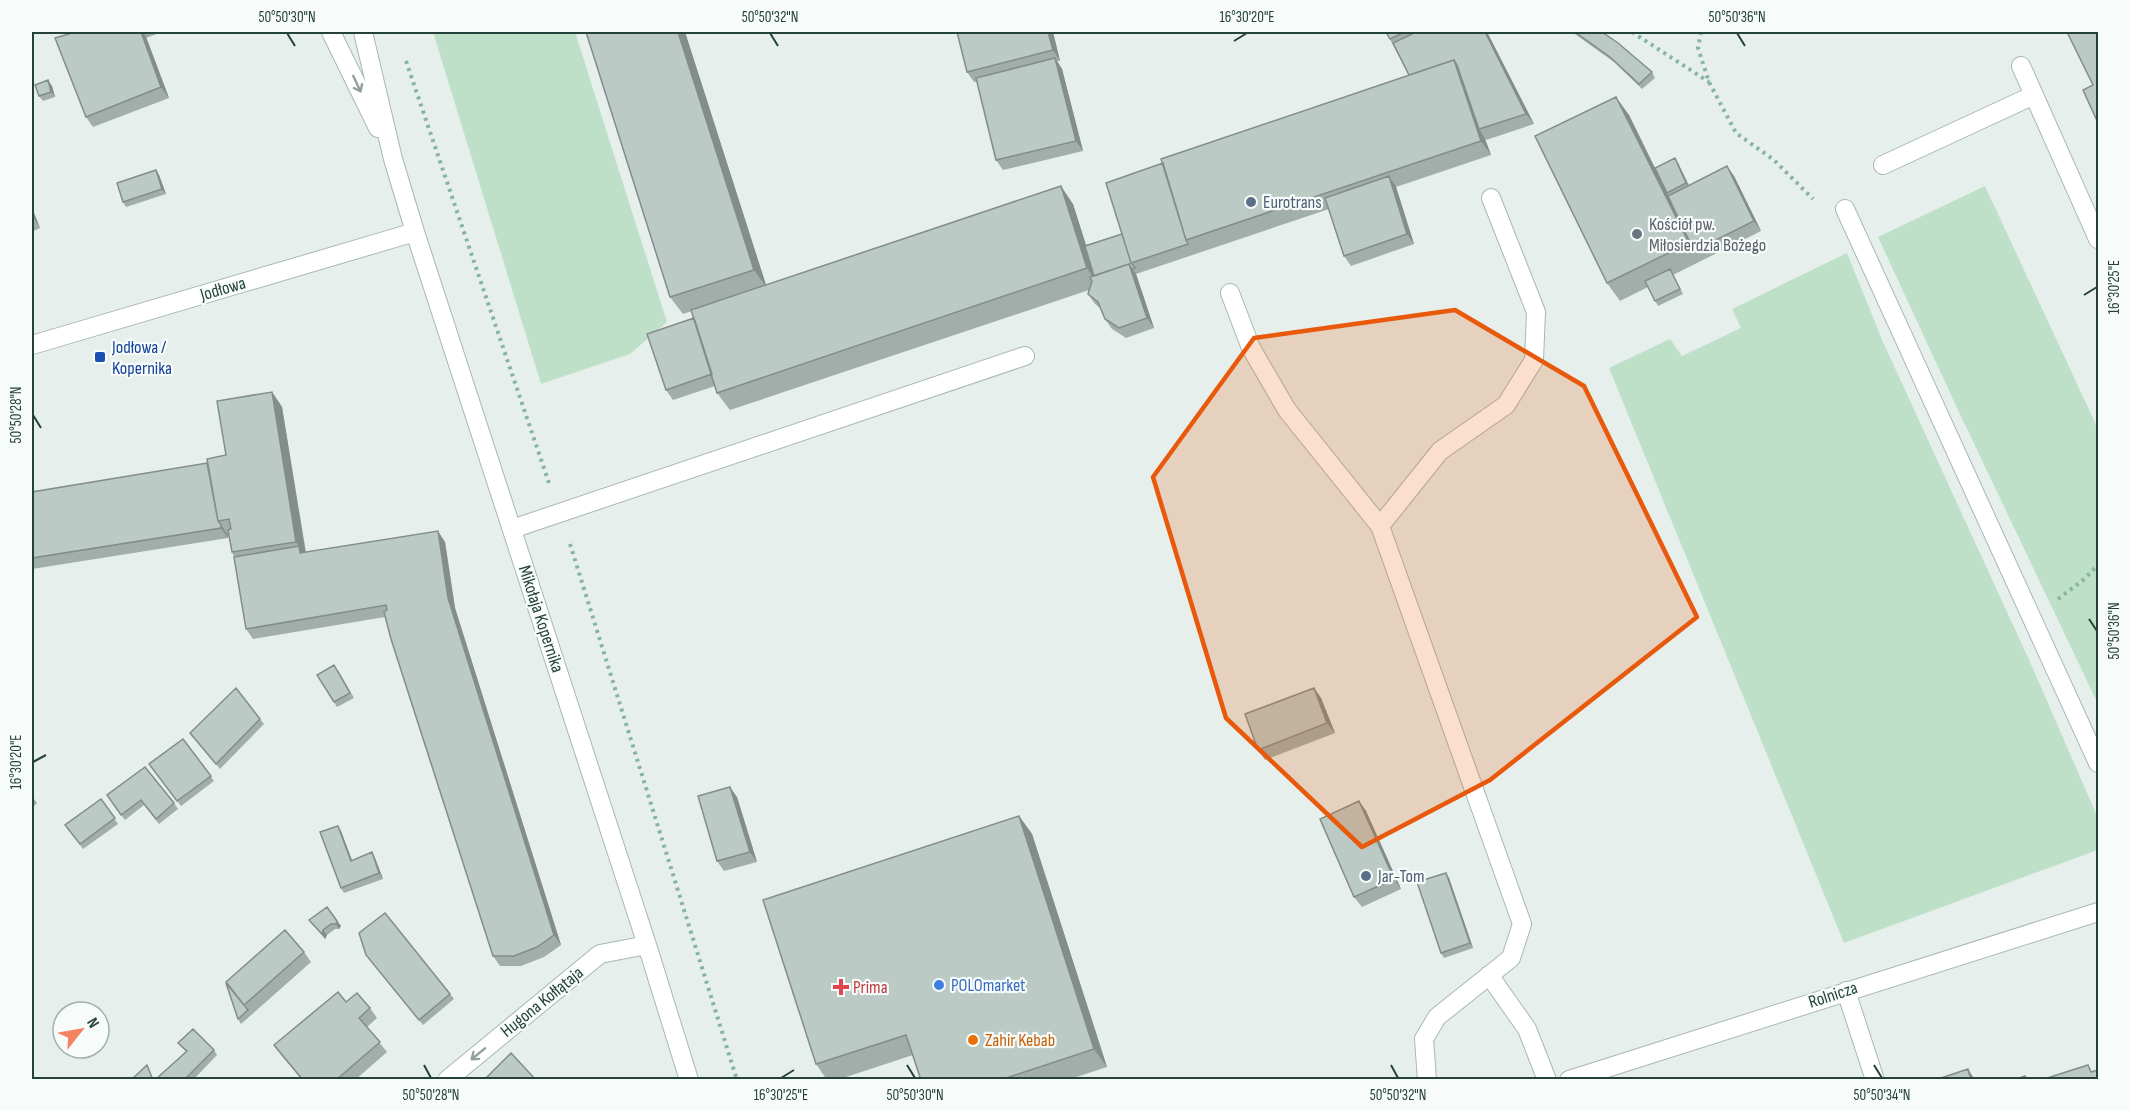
<svg xmlns="http://www.w3.org/2000/svg" width="2130" height="1111" font-family="'Sofia Sans Condensed',sans-serif">
  <rect width="100%" height="100%" fill="#e6efeb"/>
  <!-- green -->
  <path fill="#bfe0c8" d="M433 32H575L667 322 630 354 541 384Z
    M1985 186 2098 429V704L1958 410 1878 237Z
    M1847 253 1883 342 2030 662 2098 818V845L2095 851 1844 943 1609 368 1670 339 1682 356 1741 328 1732 309Z"/>
  <g fill="none" stroke-linecap="round" stroke-linejoin="round">
    <defs>
      <path id="minor" d="M331 32 378 128
        M363 32 393 159 415 232 647 945 689 1080
        M2021 66 2098 239
        M1883 165 2034 95
        M1845 209 2098 763
        M1230 293 1251 348 1287 410 1380 526 1522 924 1511 958 1437 1017 1424 1039 1427 1080
        M32 345 415 232
        M1380 526 1440 451 1506 405 1534 360 1536 312 1491 198
        M512 529 1025 356
        M1489 975 1527 1029 1547 1080
        M1846 991 1875 1080
        M447 1080 600 954 647 945
        M1569 1080 2098 912"/>
    </defs>
    <!-- minor casing -->
    <use href="#minor" stroke="#a8b8b2" stroke-width="20"/>
    <!-- path -->
    <path stroke="#86b3a5" stroke-width="4" stroke-dasharray="3 4.5" stroke-linecap="butt" d="M1632 32 1709 82
      M1701 32 1698 48 1709 82 1736 133 1774 160 1813 199
      M406 61 549 483
      M570 544 737 1080
      M2058 599 2082 581 2098 565"/>
    <!-- minor -->
    <use href="#minor" stroke="#fff" stroke-width="18"/>
  </g>
  <!-- wall -->
  <path fill="#a1aea9" d="M68 32H162L146 38V37L169 98 93 127 86 117 69 33Z
    M586 32H685L766 285 1073 204 1086 245 1122 234 1163 163 1409 75 1386 32H1487L1534 124 1486 140 1485 139 1491 155 1396 187 1414 244 1351 266 1344 256 1329 209 1136 274 1154 328 1126 338 1112 329 1105 319 1100 308 1095 304 1088 294 1089 290 730 410 717 393 715 386 673 400 666 390 694 318 692 311 683 314 670 297Z
    M1053 32 1060 61H1057L1062 69 1083 151 1003 170 996 160 977 82H974L967 72Z
    M1572 32H1602L1652 72 1655 78 1642 89 1614 62Z
    M52 86 55 97 43 101 39 96Z
    M1629 115 1655 168 1675 158 1678 163 1689 185 1734 176 1761 231 1673 275 1683 294 1658 306 1648 287 1620 301 1607 283Z
    M156 170 159 175 166 194 126 207 123 202Z
    M32 208 40 228 32 232Z
    M272 392 282 407 306 552 445 542 455 608 561 945 544 957 521 966H500L493 956 385 617 253 639 246 629 234 557 232 552 229 535H228V538L32 569V492L207 463 226 455Z
    M338 670 354 698 337 707 334 702Z
    M1314 688 1321 698 1335 733 1265 760 1258 750Z
    M260 719 264 724 220 769 190 733Z
    M183 739 214 781 181 806 149 764Z
    M107 795 174 803 178 809 159 824 144 805 125 820Z
    M32 796 37 803 32 808Z
    M737 797 757 862 724 871 717 861Z
    M101 799 118 824 83 849 65 825Z
    M1359 801 1366 811 1401 889 1362 907 1354 897Z
    M1019 816 1032 834 1107 1067 1067 1080H921L913 1055 837 1080H827L816 1064Z
    M341 831 352 860 375 858 383 879 344 893 341 888Z
    M1446 873 1449 878 1473 948 1444 958 1441 953Z
    M327 907 341 926 339 929H335L327 935 325 939 309 920Z
    M304 952 311 962 241 1024 238 1019 226 983Z
    M366 955 450 994 454 999 423 1025Z
    M346 1002 370 1008 377 1018 367 1027 387 1052 355 1080H302L281 1055 274 1045Z
    M178 1043 214 1050 217 1055 193 1080H155L186 1052Z"/>
  <!-- shaded-wall -->
  <path fill="#838d89" d="M141 32H144H143L146 37 169 98 161 87Z
    M678 32H685L767 288 754 270Z
    M1048 32H1053L1060 61 1053 50Z
    M1485 32H1487L1534 124 1526 114Z
    M1055 58 1062 69 1083 151 1076 141Z
    M1454 60 1464 75 1479 129 1485 139 1491 155 1481 141Z
    M48 80 52 86 55 97 51 92Z
    M1616 97 1629 115 1669 197 1694 251 1689 243Z
    M1675 158 1678 163 1690 189 1686 183Z
    M1727 166 1734 176 1761 231 1754 221Z
    M156 170 159 175 166 194 162 189Z
    M1389 176 1396 187 1414 244 1407 234Z
    M1061 186 1073 204 1097 280 1095 281 1087 268Z
    M32 208 40 228 32 215Z
    M1129 264 1136 274 1154 328 1147 318Z
    M272 392 282 407 306 556 296 542Z
    M221 525 228 535V538L221 528Z
    M438 531 445 542 455 608 561 945 554 935 448 598Z
    M299 546 306 556 300 553Z
    M1314 688 1321 698 1335 733 1327 723Z
    M730 787 737 797 757 862 750 852Z
    M1359 801 1366 811 1401 889 1394 879Z
    M1019 816 1032 834 1107 1067 1094 1049Z
    M338 826 341 831 354 866 351 861Z
    M372 852 375 858 383 879 379 873Z
    M1446 873 1449 878 1473 948 1470 943Z
    M337 921 341 926 339 929 336 924Z
    M323 930 327 935 325 939 322 934Z
    M1968 1069 1975 1080H1971Z"/>
  <!-- building -->
  <path fill="#bbcac4" stroke="#838d89" stroke-width="1.5" d="M75 32H141L161 87 86 117 55 38Z
    M586 32H678L754 270 670 297Z
    M957 32H1048L1053 50 967 72Z
    M1386 32H1405L1390 39Z
    M1416 32H1485L1526 114 1479 129 1457 65 1454 60 1409 75 1393 43Z
    M1575 32H1602L1618 43 1652 72 1639 84 1610 57Z
    M2067 32H2098V123L2083 90 2093 85Z
    M1055 58 1076 141 996 160 976 78Z
    M1454 60 1481 141 1186 240 1161 159Z
    M48 80 51 92 39 96 35 85Z
    M1616 97 1689 243 1607 283 1535 136Z
    M1675 158 1686 183 1667 193 1655 168Z
    M1163 163 1186 240 1188 244 1131 263 1106 183Z
    M1727 166 1754 221 1694 251 1668 196Z
    M156 170 162 189 123 202 117 183Z
    M1389 176 1407 234 1344 256 1325 198Z
    M1061 186 1087 268 717 393 691 310Z
    M1122 234 1131 263 1135 268 1132 269 1129 264 1094 276 1085 246Z
    M1129 264 1147 318 1119 328 1105 319 1098 302 1088 294 1092 281 1090 277Z
    M1670 269 1680 289 1655 301 1645 281Z
    M694 318 712 374 666 390 647 334Z
    M272 392 296 542 232 552 228 530 231 529 229 519 218 521 207 459 226 455 217 401Z
    M207 463 218 521 221 525V528L32 558V492Z
    M438 531 448 598 554 935 537 947 514 956H493L391 639 384 612 387 610 386 605 246 629 234 557 299 546 300 553Z
    M334 665 350 693 334 702 317 675Z
    M236 688 260 719 216 764 190 733Z
    M1314 688 1327 723 1258 750 1245 714Z
    M183 739 211 776 177 801 149 764Z
    M145 767 174 803 156 819 141 800 121 815 107 795Z
    M730 787 750 852 717 861 698 796Z
    M101 799 115 818 80 844 65 825Z
    M1359 801 1394 879 1354 897 1320 819Z
    M1019 816 1094 1049 1000 1080H921L906 1035 816 1064 763 900Z
    M338 826 351 861 372 852 379 873 341 888 320 832Z
    M1446 873 1470 943 1441 953 1417 882Z
    M327 907 337 921 336 924H331L323 930 322 934 309 920Z
    M385 913 450 994 419 1020 366 955 359 933Z
    M285 930 304 952 244 1005 226 982Z
    M226 983 248 1010 238 1019Z
    M338 992 346 1002 357 993 370 1008 359 1018 380 1042 336 1080H303L274 1045Z
    M193 1029 214 1050 184 1080H155L187 1051 178 1043Z
    M511 1053 536 1080H484Z
    M147 1065 153 1080H131Z
    M2088 1065 2091 1072 2098 1070V1080H2041Z
    M1968 1069 1971 1080H1935Z
    M2025 1076 2027 1080H2014Z"/>
  <!-- one-way arrows -->
  <defs><path id="oneway-shaft" d="M-6 0H5M1.5-3L5.5 0L1.5 3" fill="none" stroke-width="1.6" stroke-linecap="round" stroke-linejoin="round" transform="scale(1.5)"/></defs>
  <g stroke="#92a09c">
    <use href="#oneway-shaft" transform="translate(357 84) rotate(65)"/>
    <use href="#oneway-shaft" transform="translate(478 1054) rotate(141)"/>
  </g>
  <!-- marked area -->
  <path fill="#e8590c" fill-opacity="0.2" stroke="#e8590c" stroke-width="4.5" stroke-linejoin="round" d="M1455 310 1584 386 1697 617 1490 780 1362 847 1226 718 1153 477 1254 338Z"/>
  <!-- ticks -->
  <path fill="none" stroke="#24423a" stroke-width="2" d="M287 33 295 46M770 33 778 46M1737 33 1745 46M1234 41 1247 33M2084 295 2097 287M33 415 41 428M2089 619 2097 631M33 762 46 755M424 1065 431 1078M907 1065 915 1078M1391 1065 1398 1078M1874 1065 1882 1078M781 1078 794 1070"/>
  <!-- markers -->
  <g fill="#5c6f8a" stroke="#f7fbf9" stroke-width="2">
    <circle cx="1251" cy="202" r="6"/>
    <circle cx="1366" cy="876" r="6"/>
  </g>
  <circle fill="#6b7280" stroke="#f7fbf9" stroke-width="2" cx="1637" cy="234" r="6"/>
  <rect fill="#1a4fb4" stroke="#f7fbf9" stroke-width="2" x="94" y="351" width="12" height="12" rx="3"/>
  <circle fill="#3f7fe0" stroke="#f7fbf9" stroke-width="2" cx="939" cy="985" r="6"/>
  <path fill="#e0444e" stroke="#f7fbf9" stroke-width="2" d="M838 978h6v6h6v6h-6v6h-6v-6h-6v-6h6z"/>
  <circle fill="#e8710a" stroke="#f7fbf9" stroke-width="2" cx="973" cy="1040" r="6"/>
  <g text-anchor="middle" dominant-baseline="central" stroke-width="4.5" stroke-linejoin="round" paint-order="stroke">
    <!-- service labels -->
    <g font-size="18" fill="#4e5e75" stroke="#f7fbf9" text-anchor="start">
      <text x="1263" y="202">Eurotrans</text>
      <text x="1378" y="876">Jar-Tom</text>
    </g>
    <!-- worship labels -->
    <g font-size="18" fill="#5b616d" stroke="#f7fbf9" text-anchor="start">
      <text x="1649" y="224">Kościół pw.<tspan x="1649" dy="21">Miłosierdzia Bożego</tspan></text>
    </g>
    <!-- street labels -->
    <g font-size="18" fill="#24423a" stroke="#f7fbf9">
      <text transform="translate(223 289) rotate(-16)">Jodłowa</text>
      <text transform="translate(541 619) rotate(72)">Mikołaja Kopernika</text>
      <text transform="translate(1833 995) rotate(-18)">Rolnicza</text>
      <text transform="translate(542 1002) rotate(-39)">Hugona Kołłątaja</text>
    </g>
    <!-- transit labels -->
    <g font-size="18" fill="#164399" stroke="#f7fbf9" text-anchor="start">
      <text x="112" y="347">Jodłowa /<tspan x="112" dy="21">Kopernika</tspan></text>
    </g>
    <!-- shop labels -->
    <g font-size="18" fill="#366cbe" stroke="#f7fbf9" text-anchor="start">
      <text x="951" y="985">POLOmarket</text>
    </g>
    <!-- health labels -->
    <g font-size="18" fill="#be3a42" stroke="#f7fbf9" text-anchor="start">
      <text x="853" y="987">Prima</text>
    </g>
    <!-- food labels -->
    <g font-size="18" fill="#c56008" stroke="#f7fbf9" text-anchor="start">
      <text x="985" y="1040">Zahir Kebab</text>
    </g>
  </g>
  <!-- border -->
  <rect width="2130" height="1111" fill="none" stroke="#f7fbf9" stroke-width="66"/>
  <!-- north arrow -->
  <g transform="translate(81 1030) rotate(59)"><circle r="28" fill="#f7fbf9" stroke="#a3b1ad" stroke-width="1.5"/>
  <path d="M0-4.5L10 22L0 15L-10 22Z" fill="#f4845f"/>
  <text y="-9" font-size="16" font-weight="bold" text-anchor="middle" fill="#24423a">N</text>
  </g>
  <rect x="33" y="33" width="2064" height="1045" fill="none" stroke="#24423a" stroke-width="2"/>
  <g font-size="15" text-anchor="middle" fill="#24423a">
    <text x="287" y="22">50°50'30"N</text>
    <text x="770" y="22">50°50'32"N</text>
    <text x="1247" y="22">16°30'20"E</text>
    <text x="1737" y="22">50°50'36"N</text>
    <text transform="translate(2114 287) rotate(-90)" y="5">16°30'25"E</text>
    <text transform="translate(16 415) rotate(-90)" y="5">50°50'28"N</text>
    <text transform="translate(2114 631) rotate(-90)" y="5">50°50'36"N</text>
    <text transform="translate(16 762) rotate(-90)" y="5">16°30'20"E</text>
    <text x="431" y="1100">50°50'28"N</text>
    <text x="781" y="1100">16°30'25"E</text>
    <text x="915" y="1100">50°50'30"N</text>
    <text x="1398" y="1100">50°50'32"N</text>
    <text x="1882" y="1100">50°50'34"N</text>
  </g>
</svg>
